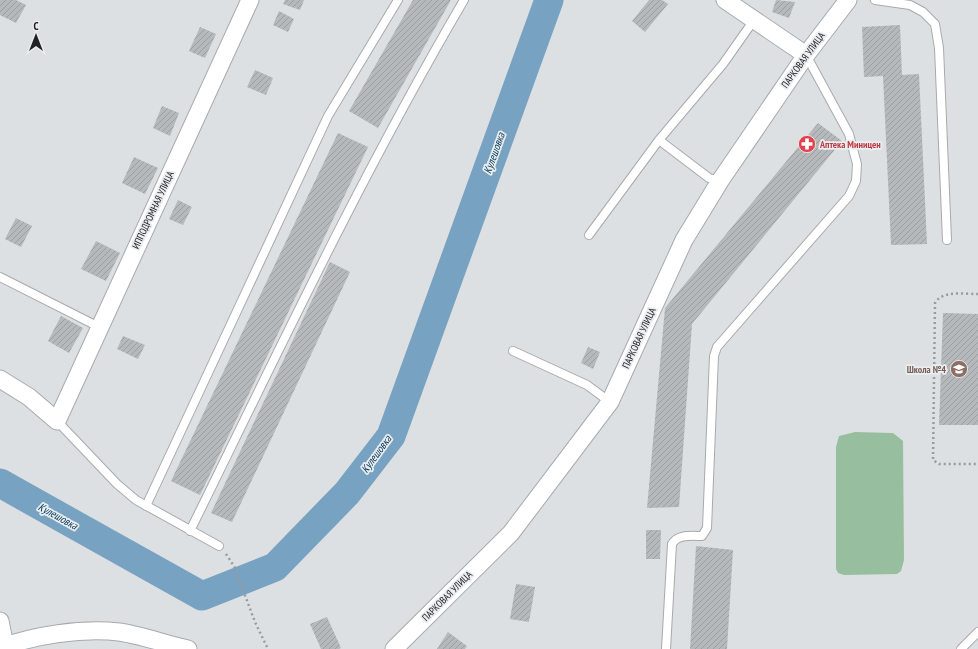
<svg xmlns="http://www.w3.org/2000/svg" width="978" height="649" font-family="'PT Sans Narrow',sans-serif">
  <defs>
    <pattern id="building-hatch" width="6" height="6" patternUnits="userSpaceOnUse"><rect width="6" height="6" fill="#b6b9bc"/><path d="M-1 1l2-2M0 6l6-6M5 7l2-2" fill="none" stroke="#9c9fa1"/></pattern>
  </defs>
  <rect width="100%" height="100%" fill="#dde0e3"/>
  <!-- pitch -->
  <path fill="#97be9f" d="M855 432 893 433 903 441 904 560 901 571 897 574 844 575 838 573 836 569V447L839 436Z"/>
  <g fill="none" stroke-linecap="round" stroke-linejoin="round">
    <!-- river -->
    <path stroke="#78a2c1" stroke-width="29" d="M0 483 202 596 275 567 347 493 391 436 549 0"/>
  </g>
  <!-- building -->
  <path fill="url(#building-hatch)" d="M0 0H16L26 5 16 23 0 15Z
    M285 0H304L300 10 283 4Z
    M413 0H451L378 128 349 111Z
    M649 0H662L668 4 645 32 632 21Z
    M776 0 795 2 789 18 772 12Z
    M279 11 294 19 288 32 273 25Z
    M900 25 902 75 919 74 927 244 891 245 883 76 864 77 862 27Z
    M200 27 216 34 205 58 189 51Z
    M255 70 273 78 266 95 247 87Z
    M162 106 179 113 170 136 153 128Z
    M818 123 842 141 692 324 679 507 647 508 665 308Z
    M338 133 368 147 200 495 171 481Z
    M134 157 158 168 145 194 122 183Z
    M178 200 192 207 183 225 169 219Z
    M16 218 32 226 21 247 5 239Z
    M96 241 120 253 106 281 81 269Z
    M330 262 350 272 232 522 211 513Z
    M943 313 978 314V425H939Z
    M61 316 83 328 69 353 48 341Z
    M123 336 145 345 138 359 117 349Z
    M588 347 600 352 593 369 581 363Z
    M646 530H661L660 559H646Z
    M696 546 733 550 727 649H690Z
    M516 584 535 587 529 622 510 619Z
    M327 617 341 648 339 649H321L310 624Z
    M448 632 467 646 465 649H437Z"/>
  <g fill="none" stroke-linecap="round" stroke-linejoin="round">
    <defs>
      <path id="service" d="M875 0 910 5 923 12 935 24 939 48 947 240
        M659 140 709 178 720 181
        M589 235 659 140 723 64 754 20
        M0 277 99 327
        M513 351 587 385 610 402
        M57 421 117 484 136 500 219 546
        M146 506 328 116 398 0
        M190 531C278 352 363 172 464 0
        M666 649 672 544C678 534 691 536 702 536L707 528 714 356 717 347 849 196 856 181 857 164 849 134 806 55
        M961 649 978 632"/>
      <path id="minor" d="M725 0 806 55
        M0 379 29 397 57 421 250 0
        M0 621 5 646
        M0 648C35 635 81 628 119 632 141 635 165 644 188 649
        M394 649 511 533 610 402 684 240 720 181 806 55 848 0"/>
    </defs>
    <!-- service casing -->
    <use href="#service" stroke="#a7aaad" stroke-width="10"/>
    <!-- minor casing -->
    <use href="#minor" stroke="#a7aaad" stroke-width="19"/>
    <!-- path -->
    <path stroke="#989b9d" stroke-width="2.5" stroke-dasharray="2 3" stroke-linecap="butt" d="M978 294C965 294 942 290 935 303L933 460 939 464H978
      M226 554 234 566 255 622 268 649"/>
    <!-- service -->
    <use href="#service" stroke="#fff" stroke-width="8"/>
    <!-- minor -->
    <use href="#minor" stroke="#fff" stroke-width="17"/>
  </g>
  <!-- icons -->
  <defs>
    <symbol id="pharmacy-disc" viewBox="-11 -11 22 22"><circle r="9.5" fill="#e0444e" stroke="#eaedf0"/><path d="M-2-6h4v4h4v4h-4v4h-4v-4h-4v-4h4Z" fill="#fff"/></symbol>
    <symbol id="school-disc" viewBox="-11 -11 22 22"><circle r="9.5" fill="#8d6e63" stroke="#eaedf0"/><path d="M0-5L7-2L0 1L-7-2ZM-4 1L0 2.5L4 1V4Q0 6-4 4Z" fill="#fff"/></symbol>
  </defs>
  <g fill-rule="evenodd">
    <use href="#pharmacy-disc" x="797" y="134" width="20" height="20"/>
    <use href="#school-disc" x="949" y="359" width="20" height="20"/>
  </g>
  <g text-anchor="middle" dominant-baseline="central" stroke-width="3.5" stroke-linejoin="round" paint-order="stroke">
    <!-- street labels -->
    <g font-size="10" fill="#212224" stroke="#eaedf0">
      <text transform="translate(803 60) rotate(-54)">ПАРКОВАЯ УЛИЦА</text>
      <text transform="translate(153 210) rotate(-65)">ИППОДРОМНАЯ УЛИЦА</text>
      <text transform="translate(639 338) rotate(-65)">ПАРКОВАЯ УЛИЦА</text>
      <text transform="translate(447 596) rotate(-45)">ПАРКОВАЯ УЛИЦА</text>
    </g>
    <!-- health labels -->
    <g font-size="10" font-weight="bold" fill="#be3a42" stroke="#eaedf0" text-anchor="start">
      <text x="820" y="144">Аптека Миницен</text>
    </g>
    <!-- education labels -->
    <g font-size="10" font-weight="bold" fill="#785e54" stroke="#eaedf0" text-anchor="end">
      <text x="946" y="369">Школа №4</text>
    </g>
    <!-- water labels -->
    <g font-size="11" font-style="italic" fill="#013857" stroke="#eaedf0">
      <text transform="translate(494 153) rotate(-70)">Кулешовка</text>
      <text transform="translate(376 454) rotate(-54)">Кулешовка</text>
      <text transform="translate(58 516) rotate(29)">Кулешовка</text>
    </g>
  </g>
  <!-- north arrow -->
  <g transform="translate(36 36)" stroke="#eaedf0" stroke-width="3" paint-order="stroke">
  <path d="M0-3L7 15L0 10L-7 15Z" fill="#212224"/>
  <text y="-6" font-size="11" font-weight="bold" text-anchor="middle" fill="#212224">С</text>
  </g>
</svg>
